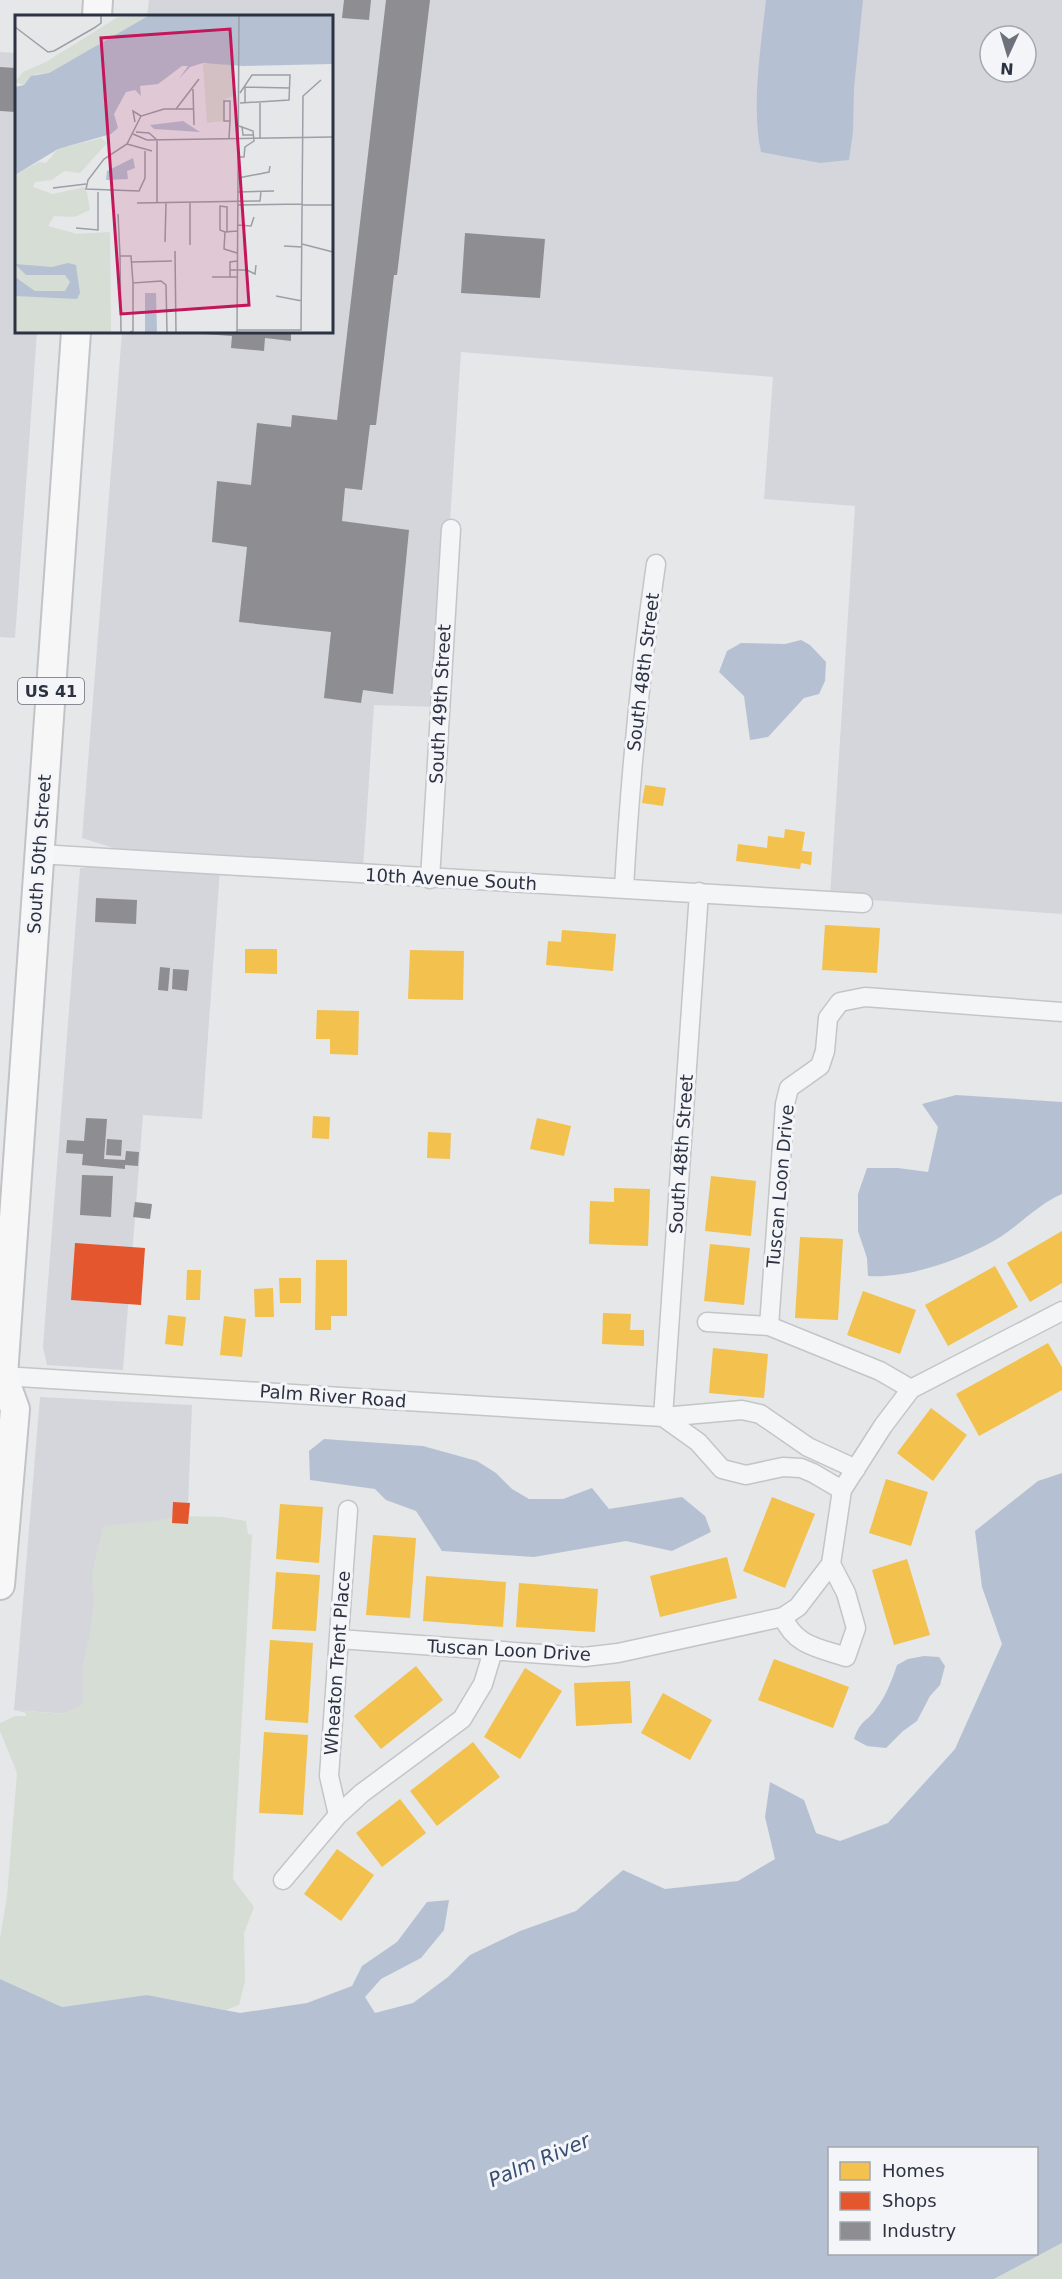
<svg xmlns="http://www.w3.org/2000/svg" width="1062" height="2279" font-family="'DejaVu Sans',sans-serif">
  <rect width="100%" height="100%" fill="#e5e7e9"/>
  <!-- built -->
  <path fill="#d4d6dc" fill-rule="evenodd" d="M149 0H1062V914L830 897 855 506 764 499 773 377 461 352 438 707 374 705 363 869 120 850 82 838 122 332H332V16H147ZM990 36H1026V72H990Z
    M0 52 16 53V332H37L15 638 0 637Z
    M116 864 220 869 202 1119 143 1115 123 1370 47 1365 43 1347 80 868Z
    M40 1397 192 1405 187 1532 94 1716 14 1710Z"/>
  <!-- green -->
  <path fill="#d5ddd5" d="M178 1516 222 1517 246 1521 248 1534 252 1535 233 1879 254 1907 244 1933 245 1981 239 2005 226 2010 147 1995 62 2007 0 1979V1939L7 1896 17 1773 0 1731V1723L15 1716H26V1713L14 1710 62 1714 83 1704V1664L89 1638 94 1601 92 1574 103 1526 153 1521Z
    M1062 2243V2279H994Z"/>
  <!-- water -->
  <path fill="#b5c1d2" fill-rule="evenodd" d="M766 0H863L854 88 853 132 849 160 820 163 761 152C751 107 761 46 766 0Z
    M801 640 810 645 826 662 825 681 819 694 804 698 768 737 750 740 744 696 719 672 727 651 741 643 785 644Z
    M956 1095 1062 1102V1194C1037 1205 1020 1225 997 1239 963 1259 908 1279 868 1276L867 1258 858 1231V1194L867 1168H898L928 1172 938 1127 922 1104Z
    M324 1439 423 1446 477 1461 496 1473 512 1489 529 1499H563L592 1488 609 1509 682 1497 705 1516 711 1532 672 1551 626 1541 534 1557 442 1551 416 1511 386 1500 375 1489 310 1480 309 1451Z
    M1062 1473V2243L994 2279H0V1979L62 2007 147 1995 240 2013 307 2003 352 1986 362 1966 397 1942 427 1902 449 1900 444 1930 421 1958 381 1979 365 1997 375 2013 413 2003 448 1977 470 1955 520 1931 576 1911 623 1870 665 1889 738 1881 775 1859 765 1817 770 1782 804 1800 816 1833 840 1841 888 1823 955 1749 1002 1644 982 1587 975 1531 1038 1481ZM830 2148H1036V2254H830Z
    M924 1656 939 1657 945 1666 940 1685 930 1696 917 1721 903 1731 886 1748 867 1746 854 1739C861 1719 866 1723 876 1709 886 1696 892 1680 897 1665L908 1659Z"/>
  <!-- homes -->
  <path fill="#f2c14e" d="M645 785 666 788 663 806 642 803Z
    M785 829 805 832 802 851 812 852 811 865 801 863 800 869 736 861 738 844 767 848 768 836 784 838Z
    M825 925 880 928 877 973 822 970Z
    M562 930 616 934 613 971 546 965 548 941 561 942Z
    M245 949H277V974L245 973Z
    M410 950 464 951 463 1000 408 999Z
    M317 1010 359 1011 358 1055 330 1054V1039H316Z
    M313 1116 330 1117 329 1139 312 1138Z
    M537 1118 571 1126 564 1156 530 1149Z
    M428 1132 451 1133 450 1159 427 1158Z
    M711 1176 756 1181 751 1236 705 1231Z
    M614 1188 650 1189 648 1246 589 1244 590 1201 614 1202Z
    M1062 1231V1283L1030 1302 1007 1263Z
    M800 1237 843 1239 838 1320 795 1318Z
    M710 1244 750 1248 744 1305 704 1301Z
    M316 1260H347V1316H331V1330H315Z
    M995 1266 1018 1307 948 1346 925 1305Z
    M187 1270H201L200 1300H186Z
    M279 1278H301V1303H280Z
    M273 1288 274 1317H255L254 1289Z
    M863 1291 916 1310 900 1354 847 1335Z
    M603 1313 631 1314 630 1330H644V1346L602 1344Z
    M168 1315 186 1317 183 1346 165 1344Z
    M224 1316 246 1319 242 1357 220 1355Z
    M1048 1343 1062 1367V1390L979 1436 956 1394Z
    M713 1348 768 1354 764 1398 709 1393Z
    M931 1408 967 1435 933 1481 897 1453Z
    M886 1479 928 1492 911 1546 869 1533Z
    M772 1497 815 1514 785 1588 743 1571Z
    M280 1504 323 1507 319 1563 276 1559Z
    M373 1535 416 1538 410 1618 366 1615Z
    M727 1557 737 1598 660 1617 650 1576Z
    M907 1559 930 1635 894 1645 872 1570Z
    M276 1572 320 1575 316 1631 272 1629Z
    M426 1576 506 1582 503 1627 423 1621Z
    M519 1583 598 1589 595 1632 516 1627Z
    M270 1640 313 1643 308 1723 265 1720Z
    M774 1659 849 1687 833 1728 758 1700Z
    M416 1666 443 1700 381 1749 354 1716Z
    M525 1668 562 1691 520 1759 484 1737Z
    M630 1681 632 1723 576 1726 574 1683Z
    M663 1693 712 1720 690 1760 641 1733Z
    M264 1732 308 1735 303 1815 259 1813Z
    M473 1742 500 1777 437 1826 410 1791Z
    M400 1799 426 1833 382 1867 356 1833Z
    M337 1849 374 1875 341 1921 304 1894Z"/>
  <!-- shops -->
  <path fill="#e4572e" d="M75 1243 145 1248 141 1305 71 1300Z
    M173 1502 190 1503 188 1524 172 1523Z"/>
  <!-- industry -->
  <path fill="#8d8d92" d="M344 0H371L369 20 342 18Z
    M386 0H430L397 275H394L376 425H370L362 490 345 488 342 521 409 530 393 694 363 690 361 703 324 698 331 632 239 622 247 547 212 542 217 481 251 485 257 423 291 427 292 415 337 420Z
    M0 67 16 68V112L0 111Z
    M465 233 545 239 540 298 461 293Z
    M190 332H291V341L265 338 264 351 231 348 232 336 190 333Z
    M96 898 137 900 136 924 95 922Z
    M160 967 170 968 168 991 158 990Z
    M173 969 189 970 187 991 172 989Z
    M86 1118 107 1119 104 1159 125 1160 126 1151 139 1152 138 1166 125 1165V1169L82 1165 83 1154 66 1153 67 1140 84 1141Z
    M107 1139 122 1140 121 1156 106 1155Z
    M82 1175 113 1176 111 1217 80 1215Z
    M135 1202 152 1204 150 1219 133 1217Z"/>
  <g fill="none" stroke-linecap="round" stroke-linejoin="round">
    <defs>
      <path id="street" d="M39 854 863 903
        M430 879 451 529
        M624 888C630 780 640 672 656 564
        M707 1322 769 1326 880 1371 911 1389
        M769 1326 785 1104 789 1088 820 1066 825 1051 828 1018 840 1002 865 997 1062 1012
        M3 1376 663 1417 742 1410 760 1414 808 1447 856 1469
        M663 1417 699 892
        M663 1417 698 1442 722 1469 746 1475 783 1467 801 1468 813 1473 842 1490
        M783 1617C795 1646 819 1648 846 1657L856 1628 846 1593 831 1564
        M339 1639 584 1657 618 1653 783 1617 798 1607 831 1564 842 1490 883 1426 911 1389 1062 1311
        M338 1815 329 1776 348 1510
        M283 1880 338 1815 362 1793 462 1719 483 1684 493 1651"/>
      <path id="primary" d="M97 16 98 0
        M0 1380 3 1376 5 1347 76 332
        M0 1585 15 1409 3 1376"/>
    </defs>
    <!-- street casing -->
    <use href="#street" stroke="#c3c5c7" stroke-width="21"/>
    <!-- primary casing -->
    <use href="#primary" stroke="#c1c3c7" stroke-width="32"/>
    <!-- street -->
    <use href="#street" stroke="#f4f5f6" stroke-width="18"/>
    <!-- primary -->
    <use href="#primary" stroke="#f7f7f8" stroke-width="28"/>
  </g>
  <g text-anchor="middle" dominant-baseline="central" stroke-width="6" stroke-linejoin="round" paint-order="stroke">
    <!-- shield labels -->
    <rect fill="#f3f5f8" stroke="#686c79" stroke-width="1.5" x="18" y="678" width="66" height="26" rx="4.5"/>
    <g font-size="16" font-weight="bold" fill="#2c3242">
      <text x="51" y="691">US 41</text>
    </g>
    <!-- street labels -->
    <g font-size="18" fill="#2c3242" stroke="#f3f5f8">
      <text transform="translate(643 672) rotate(-83)">South 48th Street</text>
      <text transform="translate(440 704) rotate(-87)">South 49th Street</text>
      <text transform="translate(39 854) rotate(-86)">South 50th Street</text>
      <text transform="translate(451 879) rotate(3)">10th Avenue South</text>
      <text transform="translate(681 1154) rotate(-86)">South 48th Street</text>
      <text transform="translate(780 1186) rotate(-85)">Tuscan Loon Drive</text>
      <text transform="translate(333 1396) rotate(4)">Palm River Road</text>
      <text transform="translate(509 1650) rotate(3)">Tuscan Loon Drive</text>
      <text transform="translate(337 1663) rotate(-86)">Wheaton Trent Place</text>
    </g>
    <!-- water labels -->
    <g font-size="20" font-style="italic" fill="#384e74" stroke="#f3f5f8">
      <text transform="translate(539 2160) rotate(-23)">Palm River</text>
    </g>
  </g>
  <!-- overview -->
  <g transform="translate(15 15)">
    <rect width="318" height="318" fill="#e5e7e9"/>
    <path d="M133 1 34 58 21 59 9 70 0 67 8 57 31 47 103 2ZM210 47 218 50 220 81 210 84 209 106 192 108 188 49ZM86 123 92 128 65 158 49 156 37 165 20 167 18 172 38 179 69 172 72 178 75 195 59 202 39 201 33 211 62 219 95 217 96 317H0V160L24 147 31 148 43 134Z" fill="#d5ddd5"/>
    <path d="M133 1H318V49L228 51 188 48 175 52 164 64 173 51H167L143 69 125 71 126 81 120 75 111 77 99 99 103 113 96 119 43 134 0 160V72L9 70 16 61 34 58ZM168 106 185 117 139 114 135 110ZM118 143 120 153 112 156 113 164 91 165 92 156ZM53 248 61 250 65 278 62 284 0 281V262L20 276H50L55 267 50 260H11L0 249 37 252ZM130 278H141L142 317H130Z" fill="#b5c1d2"/>
    <path fill="none" stroke="#9b9fa6" stroke-width="1.5" d="M0 12 33 37 39 36 79 13 86 8V1M178 74 179 110M225 88 274 85 275 60H237L225 78M230 88V72L275 73M245 88V123M161 94 184 64M120 107 118 96 126 101M227 111 228 120H238M121 117 134 118 141 124M118 119 132 125 318 122M214 123 215 106V86H209V106H215M142 124V188M112 129 137 136M130 136V163L124 176 71 174 73 165 89 144 112 129 126 101 149 94H179M222 142H229L230 132 239 126 238 116 224 111M223 163 254 157 255 151M38 173 71 169M223 177 259 176M175 187V230M122 188 245 186 246 176M223 190 287 189M287 190H318M103 199 105 241M222 210 236 211 239 202M61 213 83 215V177M222 216 210 217 209 234 222 238M210 217 205 215V191L212 192V216M150 227 151 188M287 229 318 237M269 231 287 232M160 236 161 317M117 247 157 246M215 255H232L240 259 241 250M197 262H223M215 262V247L222 246M261 281 287 286M222 315H286L288 81 306 65M106 317 105 241H116L118 268 146 266 151 270 152 317M115 317 118 316V268M222 317 224 1"/>
    <path fill="#c2185b" fill-opacity="0.15" stroke="#c2185b" stroke-width="3" d="M215 14 234 290 106 299 86 23Z"/>
    <rect width="318" height="318" fill="none" stroke="#2c3242" stroke-width="3"/>
  </g>
  <!-- legend -->
  <rect x="828" y="2147" width="210" height="108" fill="#f3f5f8" stroke="#a3a7af" stroke-width="1.5"/>
  <rect x="840" y="2162" width="30" height="18" fill="#f2c14e" stroke="#a3a7af" stroke-width="1.5"/>
  <text x="882" y="2177" font-size="18" fill="#2c3242">Homes</text>
  <rect x="840" y="2192" width="30" height="18" fill="#e4572e" stroke="#a3a7af" stroke-width="1.5"/>
  <text x="882" y="2207" font-size="18" fill="#2c3242">Shops</text>
  <rect x="840" y="2222" width="30" height="18" fill="#8d8d92" stroke="#a3a7af" stroke-width="1.5"/>
  <text x="882" y="2237" font-size="18" fill="#2c3242">Industry</text>
  <!-- north arrow -->
  <g transform="translate(1008 54) rotate(184)"><circle r="28" fill="#f3f5f8" stroke="#a3a7af" stroke-width="1.5"/>
  <path d="M0-4.5L10 22L0 15L-10 22Z" fill="#6d717c"/>
  <text y="-9" font-size="16" font-weight="bold" text-anchor="middle" fill="#2c3242">N</text>
  </g>
</svg>
